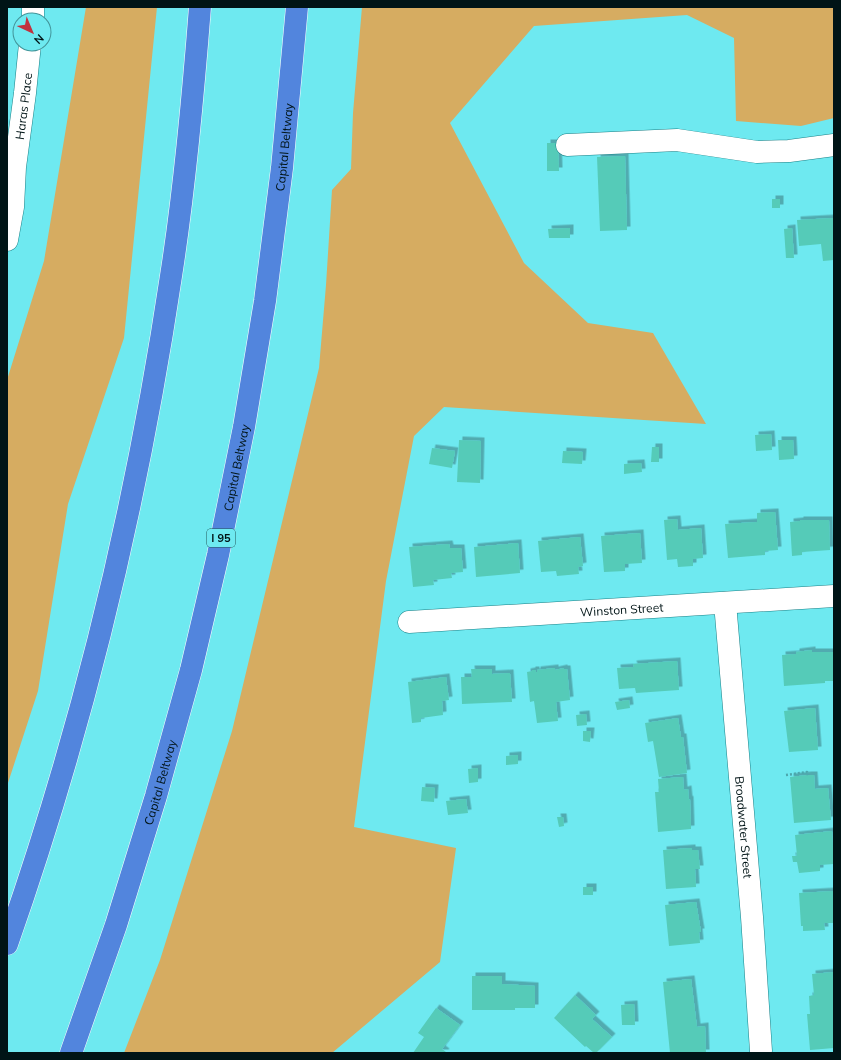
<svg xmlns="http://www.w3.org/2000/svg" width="841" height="1060" font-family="Mulish,sans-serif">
  <defs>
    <filter id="shadow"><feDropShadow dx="3.5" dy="-3.5" stdDeviation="0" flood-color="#0004"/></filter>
  </defs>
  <rect width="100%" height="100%" fill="#6ee9f0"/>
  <!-- green -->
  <path fill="#d6ac61" d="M86 7H157L124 338 68 504 38 691 7 786V380L44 261Z
    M362 7H834V118L801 126 736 121 734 38 687 15 534 26 450 123 524 263 588 323 653 333 706 424 444 407 414 436 386 581 354 827 456 848 440 962 332 1053H124L160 960 232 731 319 368 326 285 332 190 351 169 353 113Z"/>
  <!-- building -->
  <path fill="#55cbb8" filter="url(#shadow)" d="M547 143H558L559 171H547Z
    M625 156 627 230 600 231 597 157Z
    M772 199H780V208H772Z
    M834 218V260L823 261 821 244 799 246 797 220Z
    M570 228V238H549L548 229Z
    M792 228 794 258H786L784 229Z
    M771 434 772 450 756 451 755 435Z
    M459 440 481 441 480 483 457 482Z
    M778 440H793L794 459 779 460Z
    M652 447H659V462H651Z
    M432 448 455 451 452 468 429 464Z
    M563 451 583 452 582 464 562 463Z
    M641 463 642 472 624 474V464Z
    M775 512 778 550 765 551V555L728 558 725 524 757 522V513Z
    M677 519 678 530 701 528 703 558 693 559V566L678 567 677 559 667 560 664 520Z
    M800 520H829L830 550 802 552V555L792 556 790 522 800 521Z
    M640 533 642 563 625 564V571L604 572 601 536Z
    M580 537 583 566 578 567 579 574 557 576 556 571 541 572 538 541Z
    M518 543 520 573 476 577 474 547Z
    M449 544 450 548H461L463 572 451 573 452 578 433 580 434 585 413 587 409 547Z
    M812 650V652H834V681H825V683L784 686 782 655 796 654V652Z
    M677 661 679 690 636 693 635 688 619 689 617 668 634 667 633 664Z
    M555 668V670L564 668V669H567L570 700 556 702 558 721 537 723 534 701 530 702 527 672 532 671V670H536V672H537V670Z
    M471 669H492V674L510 673 512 702 462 704 461 677H472Z
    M446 677 449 700 442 701 443 715 421 718V722L412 723 408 682Z
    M629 700 630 708 617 710 615 702Z
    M815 708 818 750 789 752 784 711Z
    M586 714 587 725 577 726 576 715Z
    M678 718 681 737H683L687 773 659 777 653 741 648 742 645 723Z
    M583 731H591L590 742 583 741Z
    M518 755V764L506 765V756Z
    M478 768V782L469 783 468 769Z
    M808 775H814L815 789 828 788 831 820 794 823 790 777Z
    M683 777 684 790 688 789 689 800 690 799 691 829 658 832 655 792H659L658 779Z
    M422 787 435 788 434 802 421 801Z
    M466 799 468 813 448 815 446 801Z
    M557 817H563L564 826 559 827Z
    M832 831 834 864 820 865V871L799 873 797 862H793L792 856H797L795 835Z
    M692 848V850H698L700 869H695L696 887 666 889 663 850Z
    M583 887H593V895H583Z
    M834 891V923H824L825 930 803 931V926H801L799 893Z
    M696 902 701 932H699L700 943 669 946 665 905Z
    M834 972V1048L810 1050 807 1014H810L809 996 814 995 812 974Z
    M472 976H502V984L535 986V1008H515V1010H472Z
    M691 979 697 1027 705 1026 706 1053H670L663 982Z
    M575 995 596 1015 592 1019 612 1037 596 1053H594L586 1046 585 1047 554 1018Z
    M634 1004 635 1025H622L621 1005Z
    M436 1008 460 1025 442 1049 446 1052 445 1053H413L424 1037 418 1033Z"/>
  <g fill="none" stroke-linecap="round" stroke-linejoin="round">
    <defs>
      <g id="minor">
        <path d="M33 7V20"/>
        <path d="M567 145 677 140 757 152 789 151 834 145"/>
        <path id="s1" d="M7 240 13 207 15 167 25 93 30 44"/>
        <path id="s2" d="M725 603 752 917 761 1051"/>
        <path id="s3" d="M409 622 834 596"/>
      </g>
      <g id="highway">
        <path d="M7 944C83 728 137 503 171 276 185 187 193 97 200 7"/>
        <path id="s4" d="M71 1053 116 925 156 796 191 670 218 555 244 427 265 301 282 168 297 7"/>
      </g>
    </defs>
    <!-- minor casing -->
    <use href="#minor" stroke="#198187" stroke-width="23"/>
    <!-- highway casing -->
    <use href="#highway" stroke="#fff" stroke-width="23"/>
    <!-- path -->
    <path stroke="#4ca7ad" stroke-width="2.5" stroke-dasharray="2 2" stroke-linecap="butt" d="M786 775 807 772 808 775"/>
    <!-- minor -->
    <use href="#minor" stroke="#fff" stroke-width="22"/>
    <!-- highway -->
    <use href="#highway" stroke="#5285dd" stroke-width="22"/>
  </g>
  <g text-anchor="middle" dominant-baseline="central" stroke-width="4" stroke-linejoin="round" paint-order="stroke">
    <!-- shield labels -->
    <rect fill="#6ee9f0" stroke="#215457" stroke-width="1" x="207" y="529" width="28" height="18" rx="3"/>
    <g font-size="11" font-weight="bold" fill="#001416">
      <text x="221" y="538">I 95</text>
    </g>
    <!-- street labels -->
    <g font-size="12" fill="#001416" stroke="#6ee9f0">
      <text stroke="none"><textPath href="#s1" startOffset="135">Haras Place</textPath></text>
      <text stroke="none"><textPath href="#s4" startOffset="933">Capital Beltway</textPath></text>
      <text stroke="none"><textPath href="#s4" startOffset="609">Capital Beltway</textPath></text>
      <text stroke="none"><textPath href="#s3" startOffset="213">Winston Street</textPath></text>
      <text stroke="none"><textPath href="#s4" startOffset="285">Capital Beltway</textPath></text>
      <text stroke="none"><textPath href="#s2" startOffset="225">Broadwater Street</textPath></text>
    </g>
  </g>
  <!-- border -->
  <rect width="841" height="1060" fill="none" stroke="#001416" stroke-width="16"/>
  <!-- north arrow -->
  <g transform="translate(32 32) rotate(136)"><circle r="19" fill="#6ee9f0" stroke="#429499"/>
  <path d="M0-3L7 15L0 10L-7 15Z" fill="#c1313e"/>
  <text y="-6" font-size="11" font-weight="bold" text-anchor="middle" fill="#001416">N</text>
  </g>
</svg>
